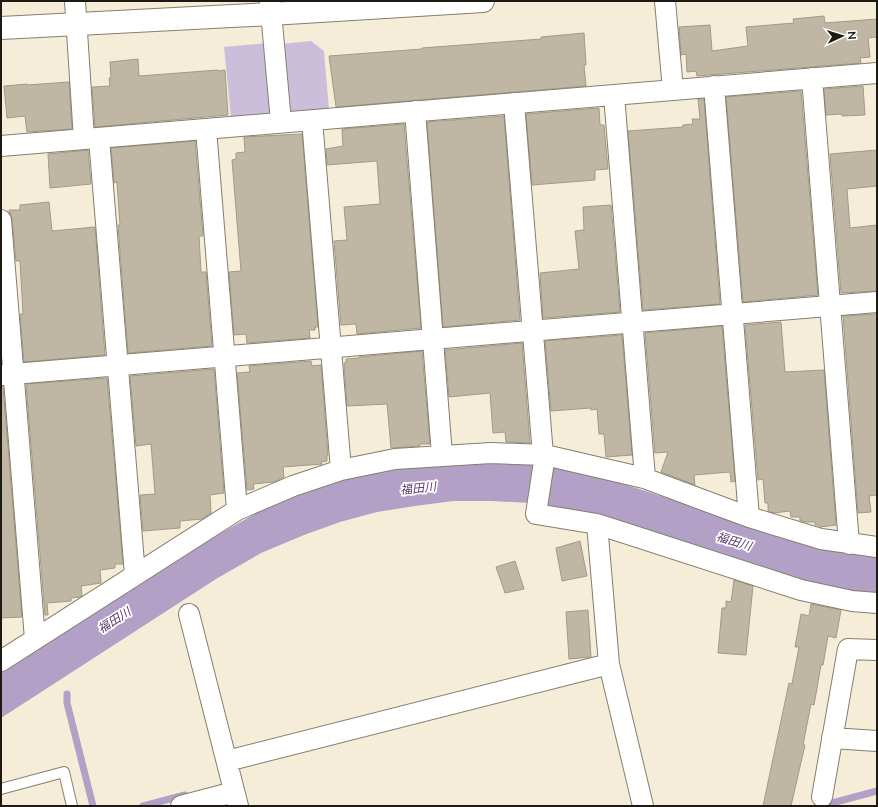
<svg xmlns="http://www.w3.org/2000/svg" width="878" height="807" font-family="Mulish,'Noto Sans JP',sans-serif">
  <rect width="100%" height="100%" fill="#f6edd9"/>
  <!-- green -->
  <path fill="#cbbeda" d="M311 41 324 51 329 110 293 113 287 108 281 44Z
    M268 43 274 106 267 114 231 117 224 47Z"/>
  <!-- water -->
  <path fill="#b2a0c6" d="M475 463H515L558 468 608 479 822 548 877 556V595L802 585 609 521 565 509 530 503 491 501H453L415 506 377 512 340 522 304 535 261 553 216 579 1 718V670L200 545 258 512 311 488 360 474 413 467Z"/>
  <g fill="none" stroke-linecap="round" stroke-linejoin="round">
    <!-- stream -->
    <path stroke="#b2a0c6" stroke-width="7" d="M67 694V703L93 806
      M143 806 185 795
      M821 806 877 791"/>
  </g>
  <!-- building -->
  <path fill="#bfb6a4" stroke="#a29987" d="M824 16 825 23 877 19V37L868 38 870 57 860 58 861 63 697 76 696 71 687 72 686 54 681 55 679 27 710 25 712 51 748 46 746 27 794 23 793 19Z
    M584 33 586 65H584L586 86 336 107 329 56 422 49V48L541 39V37Z
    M138 59 139 76 218 70V71L225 70 228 115 95 127 92 87 110 86 109 78H111L110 62Z
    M69 82 72 129 27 132 25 116 7 118 4 86 27 84V85Z
    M863 86 865 115 842 116V114L826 115 824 89Z
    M801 91 818 295 743 302 726 97Z
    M698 99H704L720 304 643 310 628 131 683 127V125L693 124 692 119H700Z
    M599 108 600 125H604L608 169 595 170V180L532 185 526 114Z
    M504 116 520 320 443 327 427 122Z
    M404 124 421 328 357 334 356 324 341 325 334 241 347 240 344 207 380 204 377 161 327 165 326 149 343 146 342 129Z
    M302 134 318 327H315V330H309L310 338 247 343 246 334 234 335 229 272 241 271 232 160 236 159V153L245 152 244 137Z
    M195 141 203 236H199L201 272H206L212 346 128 353 118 225H120L117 182 114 183 111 148Z
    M88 150 91 184 50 188 48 154Z
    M877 150V186L847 189 850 228 877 225V291L841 293 830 154Z
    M49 202 52 231 95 227 105 355 24 362 20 314H23L20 261H16L12 219 9 210H20V205Z
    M611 205 620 312 543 318 540 273 579 269 575 231 584 230 583 207Z
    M877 314V495L869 496 871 512 858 513 843 316Z
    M781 322 785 372 824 370 836 525 820 527 819 525H815V522H806L800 521V517H791L790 511 774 513 768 511V503H765L763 479 758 480 745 325Z
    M722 326 735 481 731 482 730 472 694 475 695 485 661 472 668 452 655 453 645 333Z
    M622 335 632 455 606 457 604 434H599L597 409 591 410V408L551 411 545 341Z
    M522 343 530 443 506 442 505 432 493 433 490 393 449 397 445 350Z
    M422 351 430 444H420V446L391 448 387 404 347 406 344 363H346V359L359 358V357Z
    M311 361 312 366 321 365 328 455H327V461L321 462 322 464 283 467 284 477 274 482 253 484 254 489 247 490 237 373 250 372 249 366Z
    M214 369 224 493 210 495 211 513 202 519 180 521V528L143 531 140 495 155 494 151 444 136 446 130 376Z
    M107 378 123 564H115V568L100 570 101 583 81 586 82 596 80 597 71 598V601L47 603 48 615H45L26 384Z
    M1 386H3L22 617 1 618Z
    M580 541 587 576 562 581 556 548Z
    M515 561 524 589 505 593 496 567Z
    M734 580 753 586 746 655 718 653 722 608H726V601L731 602Z
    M811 604 841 610 836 638 828 636 823 665H821L814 705 811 704 803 745H805L791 806H763L789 683 792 684 799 647H795L801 614 809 616Z
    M588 610 591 657 569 659 566 612Z"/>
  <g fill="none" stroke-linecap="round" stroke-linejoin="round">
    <defs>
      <path id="lane" d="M1 789 64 772 72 806"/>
      <path id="street" d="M75 1 84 139
        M270 1 281 122
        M665 1 673 90
        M812 78 849 544
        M714 86 749 517
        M614 95 645 478
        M514 103 543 455
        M415 111 442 455
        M312 120 341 470
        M206 129 237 510
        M99 138 135 575
        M1 146 877 73
        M1 220 35 639
        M1 375 877 302
        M545 455 536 514 597 524 609 664 643 806
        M597 524 801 590 852 601 877 603
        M189 614 238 806
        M1 661 237 510 293 486 341 470 395 459 491 453 545 455 644 478 749 517 821 539 877 547
        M832 738 877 741
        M227 761 609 664
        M822 797 848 649 877 650
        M181 806 234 792"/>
      <path id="secondary" d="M1 28 271 14 483 1"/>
    </defs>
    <!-- lane casing -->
    <use href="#lane" stroke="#867e6d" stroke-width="12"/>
    <!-- street casing -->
    <use href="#street" stroke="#867e6d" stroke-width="22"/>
    <!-- secondary casing -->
    <use href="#secondary" stroke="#867e6d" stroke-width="24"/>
    <!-- lane -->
    <use href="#lane" stroke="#fff" stroke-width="10"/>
    <!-- street -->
    <use href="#street" stroke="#fff" stroke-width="20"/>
    <!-- secondary -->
    <use href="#secondary" stroke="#fff" stroke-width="22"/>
  </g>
  <g text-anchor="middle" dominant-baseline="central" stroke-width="3.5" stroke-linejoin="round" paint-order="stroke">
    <!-- water labels -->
    <g font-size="12" font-style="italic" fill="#553a6d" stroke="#fff">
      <text transform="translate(418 488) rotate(-6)">福田川</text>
      <text transform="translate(734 541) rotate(17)">福田川</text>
      <text transform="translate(114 620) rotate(-33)">福田川</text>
    </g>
  </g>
  <!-- border -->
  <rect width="878" height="807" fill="none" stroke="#1d1913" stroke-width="4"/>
  <!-- north arrow -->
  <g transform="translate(842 36) rotate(86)" stroke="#ffffff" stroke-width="3" paint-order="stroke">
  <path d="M0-3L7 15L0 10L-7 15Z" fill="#1d1913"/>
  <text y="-6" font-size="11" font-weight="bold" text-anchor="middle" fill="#1d1913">N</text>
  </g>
</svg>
